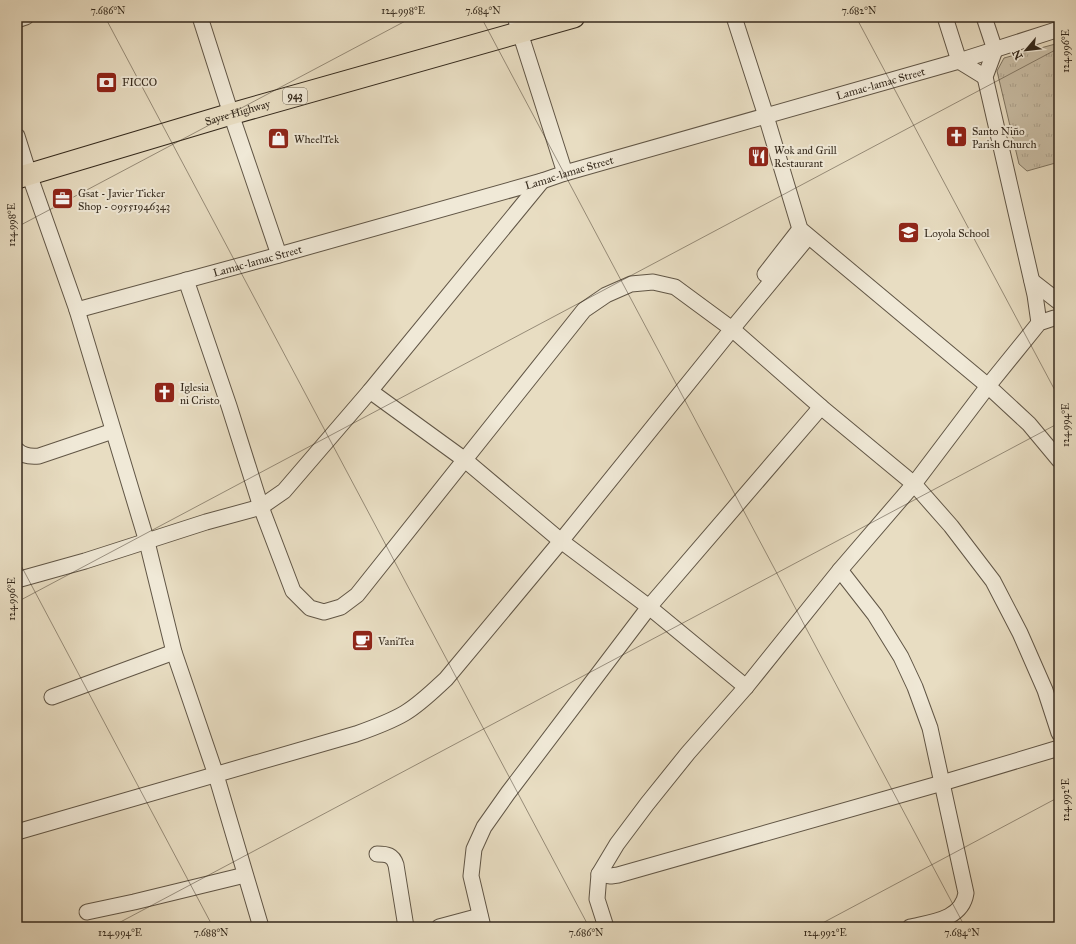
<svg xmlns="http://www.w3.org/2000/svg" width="1076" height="944" font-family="'IM FELL Great Primer',serif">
  <defs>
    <pattern id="park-tufts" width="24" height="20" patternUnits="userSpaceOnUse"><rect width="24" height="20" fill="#c9bea6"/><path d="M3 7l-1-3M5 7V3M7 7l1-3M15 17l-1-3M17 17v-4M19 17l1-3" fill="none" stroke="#ada38e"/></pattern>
  </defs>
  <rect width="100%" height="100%" fill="#e8ddc2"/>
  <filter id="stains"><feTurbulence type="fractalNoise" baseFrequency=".005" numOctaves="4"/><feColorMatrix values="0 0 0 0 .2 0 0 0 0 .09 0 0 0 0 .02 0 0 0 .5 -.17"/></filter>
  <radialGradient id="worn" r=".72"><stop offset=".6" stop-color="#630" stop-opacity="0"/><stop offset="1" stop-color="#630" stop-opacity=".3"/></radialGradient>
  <!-- park -->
  <path fill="url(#park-tufts)" stroke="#7e7461" d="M1059 43V162L1027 171 1019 164 997 71 1004 58Z"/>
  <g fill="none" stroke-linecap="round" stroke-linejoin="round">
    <defs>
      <g id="minor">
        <path d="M200 17 231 114 279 255"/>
        <path d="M515 17 565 173"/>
        <path d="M734 17 766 116 800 229 988 386 1029 424 1059 460"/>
        <path d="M945 17 959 61 985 77"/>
        <path d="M984 17 995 50 985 77 1035 295 1039 323"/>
        <path d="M17 20 26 17"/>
        <path d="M17 136 29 174 77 310 147 542 174 652 216 775 261 927"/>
        <path d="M765 274 800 229"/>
        <path d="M186 280 229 406 261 507 293 591 310 608 324 612 341 607 357 595 584 310 606 295 631 284 653 282 675 287 732 329 821 407 914 484 951 526 993 581 1020 633 1045 690 1059 733"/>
        <path d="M1032 281 1059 302"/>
        <path id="s1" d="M77 310 279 255 542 181 565 173 959 61 1059 29"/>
        <path d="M1059 318H1054L1039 323 988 386 914 484 840 570 746 687 688 753 647 804 617 844 599 874 611 876 618 875 942 783 1059 748"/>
        <path d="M370 391 465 460 561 541 649 607 746 687"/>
        <path d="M17 450C23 456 30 457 39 456L113 431"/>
        <path d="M840 570 875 615 901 657 915 687 930 728 966 893C962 920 931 922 910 927"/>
        <path d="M17 580 85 561 206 522 261 507 284 491 370 391 542 181"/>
        <path d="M52 697 174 652"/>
        <path d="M17 832 356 734C373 728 390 722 405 713 420 704 433 691 446 679L561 541 732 329 808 237"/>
        <path d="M377 854C387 854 393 855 396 865L406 927"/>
        <path d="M599 874 597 899 606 927"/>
        <path d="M87 912 134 902 245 875"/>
        <path d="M439 927 480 916"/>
        <path d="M483 927 471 876 474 849 484 827 508 793 649 607 821 407"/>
      </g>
      <g id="highway">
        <path id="s2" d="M17 178 231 114 574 17"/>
      </g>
    </defs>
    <!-- minor casing -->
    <use href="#minor" stroke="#615646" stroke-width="17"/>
    <!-- highway casing -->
    <use href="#highway" stroke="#34291c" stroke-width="23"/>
    <!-- minor -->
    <use href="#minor" stroke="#f0e9d7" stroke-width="15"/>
    <!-- highway -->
    <use href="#highway" stroke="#e8ddc2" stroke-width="21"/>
  </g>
  <!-- ticks -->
  <path fill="none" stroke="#34291c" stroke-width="1" stroke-opacity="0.45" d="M105 17 589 927M481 17 965 927M856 17 1059 398M17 227 413 17M17 558 213 927M17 602 1059 48M111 927 1059 423M815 927 1059 797"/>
  <!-- icons -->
  <defs>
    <symbol id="bank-square" viewBox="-11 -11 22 22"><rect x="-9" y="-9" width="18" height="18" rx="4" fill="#8f2418" stroke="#f0e9d7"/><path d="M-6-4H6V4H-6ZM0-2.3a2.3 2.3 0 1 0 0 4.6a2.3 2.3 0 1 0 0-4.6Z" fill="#fff"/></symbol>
    <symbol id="church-square" viewBox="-11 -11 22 22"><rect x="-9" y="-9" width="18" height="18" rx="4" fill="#8f2418" stroke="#f0e9d7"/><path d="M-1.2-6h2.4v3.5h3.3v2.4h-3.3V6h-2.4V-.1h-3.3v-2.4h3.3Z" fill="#fff"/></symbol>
    <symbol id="shop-square" viewBox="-11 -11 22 22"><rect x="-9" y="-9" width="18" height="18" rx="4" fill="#8f2418" stroke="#f0e9d7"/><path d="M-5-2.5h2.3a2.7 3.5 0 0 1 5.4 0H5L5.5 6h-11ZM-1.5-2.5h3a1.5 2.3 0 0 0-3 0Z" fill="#fff"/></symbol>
    <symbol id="restaurant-square" viewBox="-11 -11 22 22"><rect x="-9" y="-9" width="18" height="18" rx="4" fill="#8f2418" stroke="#f0e9d7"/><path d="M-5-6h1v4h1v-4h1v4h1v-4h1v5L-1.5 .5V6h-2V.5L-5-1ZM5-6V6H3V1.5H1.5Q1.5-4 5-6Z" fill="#fff"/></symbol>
    <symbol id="office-square" viewBox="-11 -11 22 22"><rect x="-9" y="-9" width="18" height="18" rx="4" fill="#8f2418" stroke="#f0e9d7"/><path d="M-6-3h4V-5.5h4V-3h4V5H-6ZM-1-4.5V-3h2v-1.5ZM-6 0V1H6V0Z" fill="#fff"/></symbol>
    <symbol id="school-square" viewBox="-11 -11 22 22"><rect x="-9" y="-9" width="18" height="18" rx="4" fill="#8f2418" stroke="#f0e9d7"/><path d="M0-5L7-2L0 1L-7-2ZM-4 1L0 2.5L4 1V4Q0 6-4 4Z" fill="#fff"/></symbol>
    <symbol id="cafe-square" viewBox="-11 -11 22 22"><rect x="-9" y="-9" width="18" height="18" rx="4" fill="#8f2418" stroke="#f0e9d7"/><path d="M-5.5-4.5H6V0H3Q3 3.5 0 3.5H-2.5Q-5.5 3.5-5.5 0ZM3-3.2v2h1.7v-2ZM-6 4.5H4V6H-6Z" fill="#fff"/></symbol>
  </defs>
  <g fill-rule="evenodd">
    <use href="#bank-square" x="94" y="70" width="25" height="25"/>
    <use href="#church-square" x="944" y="124" width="25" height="25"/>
    <use href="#shop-square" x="266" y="126" width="25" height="25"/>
    <use href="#restaurant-square" x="746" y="144" width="25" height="25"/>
    <use href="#office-square" x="50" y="186" width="25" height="25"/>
    <use href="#school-square" x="896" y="220" width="25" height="25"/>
    <use href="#church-square" x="152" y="380" width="25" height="25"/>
    <use href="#cafe-square" x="350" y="628" width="25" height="25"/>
  </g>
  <g text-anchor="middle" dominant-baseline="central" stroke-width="4" stroke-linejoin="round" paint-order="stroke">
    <!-- shield labels -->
    <rect fill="#f0e9d7" stroke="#6c6354" stroke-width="1" x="283" y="88" width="24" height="16" rx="3"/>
    <g font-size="10" font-weight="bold" fill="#34291c">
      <text x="295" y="96">943</text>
    </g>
    <!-- poi labels -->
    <g font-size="11" fill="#34291c" stroke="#f0e9d7" text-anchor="start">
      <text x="122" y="82">FICCO</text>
      <text x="972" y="131">Santo Niño<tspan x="972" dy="13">Parish Church</tspan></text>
      <text x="294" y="139">WheelTek</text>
      <text x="774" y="150">Wok and Grill<tspan x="774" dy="13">Restaurant</tspan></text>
      <text x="78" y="193">Gsat - Javier Ticker<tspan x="78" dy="13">Shop - 09551946343</tspan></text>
      <text x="924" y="233">Loyola School</text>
      <text x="180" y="387">Iglesia<tspan x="180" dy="13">ni Cristo</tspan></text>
      <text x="378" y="641">VaniTea</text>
    </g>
    <!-- street labels -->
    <g font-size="11" fill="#34291c" stroke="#f0e9d7">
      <text stroke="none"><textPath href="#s1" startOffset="835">Lamac-lamac Street</textPath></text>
      <text stroke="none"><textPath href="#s2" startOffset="230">Sayre Highway</textPath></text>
      <text stroke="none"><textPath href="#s1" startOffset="511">Lamac-lamac Street</textPath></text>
      <text stroke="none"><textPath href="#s1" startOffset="187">Lamac-lamac Street</textPath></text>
    </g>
  </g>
  <!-- margin -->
  <rect width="1076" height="944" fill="none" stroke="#e8ddc2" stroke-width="44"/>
  <!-- north arrow -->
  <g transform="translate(1026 50) rotate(242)" stroke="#f0e9d7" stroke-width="3" paint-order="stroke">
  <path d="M0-3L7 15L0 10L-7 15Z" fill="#34291c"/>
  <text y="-6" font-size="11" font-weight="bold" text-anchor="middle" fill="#34291c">N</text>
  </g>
  <rect x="22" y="22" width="1032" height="900" fill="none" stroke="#34291c" stroke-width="1.5"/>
  <g font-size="10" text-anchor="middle" fill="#34291c">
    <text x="108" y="14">7.686°N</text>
    <text x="403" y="14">124.998°E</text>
    <text x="483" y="14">7.684°N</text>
    <text x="859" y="14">7.682°N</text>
    <text transform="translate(1065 51) rotate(-90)" y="4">124.996°E</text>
    <text transform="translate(11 225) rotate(-90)" y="4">124.998°E</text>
    <text transform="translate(1065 425) rotate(-90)" y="4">124.994°E</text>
    <text transform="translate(11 599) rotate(-90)" y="4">124.996°E</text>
    <text transform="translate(1065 800) rotate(-90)" y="4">124.992°E</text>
    <text x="120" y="936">124.994°E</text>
    <text x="211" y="936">7.688°N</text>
    <text x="586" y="936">7.686°N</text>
    <text x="825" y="936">124.992°E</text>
    <text x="962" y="936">7.684°N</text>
  </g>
  <rect width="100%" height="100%" filter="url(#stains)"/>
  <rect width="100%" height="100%" fill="url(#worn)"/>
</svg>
